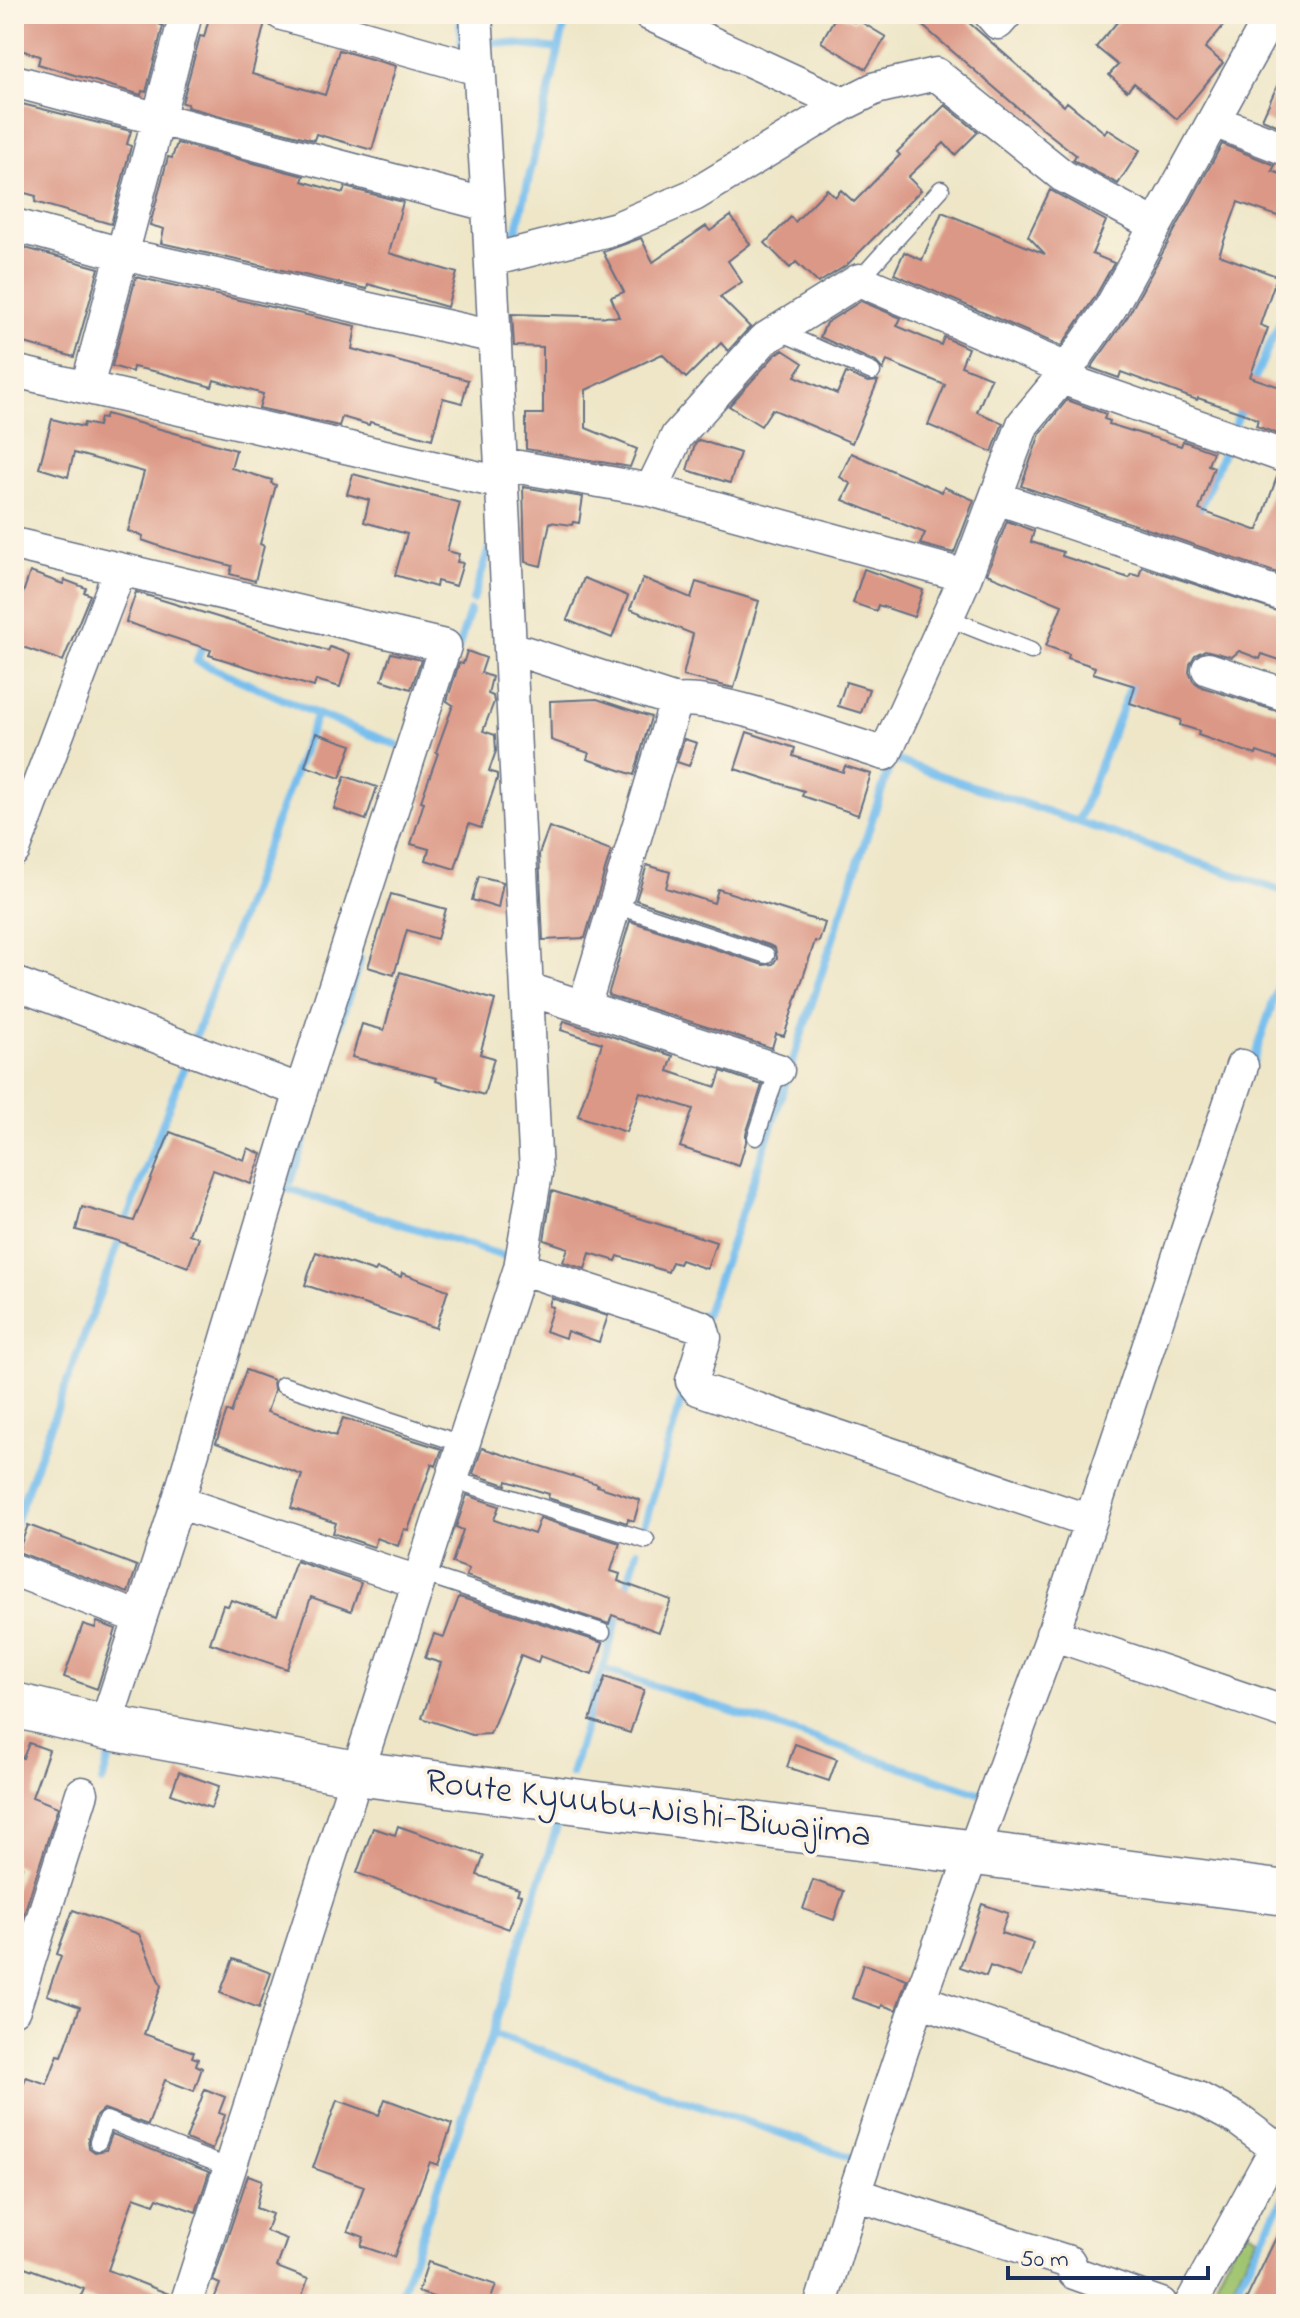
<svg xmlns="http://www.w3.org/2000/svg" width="1300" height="2318" font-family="'Indie Flower',sans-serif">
  <rect width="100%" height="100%" fill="#fcf5e5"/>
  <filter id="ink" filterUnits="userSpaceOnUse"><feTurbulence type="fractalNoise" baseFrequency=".0125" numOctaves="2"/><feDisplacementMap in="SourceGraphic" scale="16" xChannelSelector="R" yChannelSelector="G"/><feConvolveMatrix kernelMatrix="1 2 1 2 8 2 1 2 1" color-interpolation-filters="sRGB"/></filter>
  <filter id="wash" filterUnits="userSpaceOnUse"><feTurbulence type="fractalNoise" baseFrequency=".006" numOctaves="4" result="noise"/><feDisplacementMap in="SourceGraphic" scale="32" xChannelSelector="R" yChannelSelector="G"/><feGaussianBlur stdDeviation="1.8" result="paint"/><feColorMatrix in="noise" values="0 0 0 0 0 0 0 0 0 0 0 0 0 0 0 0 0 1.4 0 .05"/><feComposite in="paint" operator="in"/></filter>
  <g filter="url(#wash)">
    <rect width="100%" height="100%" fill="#eee6c7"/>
    <!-- green -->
    <path fill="#a0c56f" stroke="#5e7a66" stroke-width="2" d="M1243 2228 1258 2236 1225 2301 1210 2294Z"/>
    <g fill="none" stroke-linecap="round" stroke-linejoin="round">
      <!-- stream -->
      <path stroke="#76beee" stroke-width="8" d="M460 14 462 56
        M615 14 647 28
        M495 42 559 49
        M515 238 567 14
        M1251 387 1283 315
        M1235 424 1244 403
        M1196 518 1225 448
        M473 600 489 549
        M457 652 470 611
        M317 714 397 745
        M1078 822 1134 678
        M194 1040 317 714 197 661 205 638
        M333 1045 360 959
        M1252 1065 1286 963
        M291 1181 328 1063
        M288 1189 504 1256
        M701 1315 705 1316 756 1173 892 759 1286 892
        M14 1525 187 1058
        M643 1530 684 1391
        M625 1593 637 1551
        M603 1669 979 1793
        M571 1774 620 1610
        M102 1782 109 1758
        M492 2034 850 2157
        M14 2061 29 2014
        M397 2304 492 2034 559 1820
        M1228 2304 1286 2193"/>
    </g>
    <g id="blocks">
      <!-- building -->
      <path fill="#dc9886" d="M14 14H162L159 24 163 26 146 92 142 91 141 95 38 64 40 56 14 48Z
        M210 14H264L265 22 252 74 325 95 339 50 396 66 372 150 316 134 314 140 187 107 188 104 182 103 200 36 204 37Z
        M837 14 854 22 856 19 886 37 866 69 821 42Z
        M909 14H959L1064 106 1067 102 1105 133 1107 129 1140 150 1118 184 1073 160 1076 155 1039 126Z
        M1124 14H1233L1205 48 1223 63 1177 119 1134 83 1127 91 1109 75 1118 65 1096 47Z
        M1286 66V129L1262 119Z
        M14 102 131 131 127 144 131 146 111 224 35 202 36 196 14 190Z
        M945 105 978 132 955 155 944 143 908 177 921 190 847 265 818 283 796 262 790 268 765 243 791 217 795 222 827 189 835 197 841 190 854 202 900 155 897 152Z
        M177 143 304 176 302 181 343 193 345 187 403 202 389 253 457 273 447 307 368 284 367 289 161 243 164 229 150 225 168 157 172 158Z
        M1222 144 1275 165 1272 171 1286 176V219L1238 202 1219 255 1277 276 1260 325 1268 328 1250 377 1286 389V437L1256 426 1258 420 1248 415 1198 398 1197 400 1121 372 1119 378 1091 368 1128 316Z
        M1050 190 1106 221 1092 254 1114 263 1095 297 1061 346 894 274 904 252 922 260 942 212 1045 254 1028 236Z
        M731 216 750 244 728 261 742 282 720 297 750 327 728 351 721 343 686 378 662 354 586 390V428L637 449 630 467 526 449V414H543V347L514 346 512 314 619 317 611 297 624 292 603 252 641 238 653 262 706 226 710 231Z
        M14 245 99 268 74 357 14 340Z
        M136 277 356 326 352 349 468 380 462 403 443 398 432 439 370 422 369 425 342 417 339 426 259 408 263 394 214 380 212 387 158 372 133 367 132 372 112 366Z
        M861 301 901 318 897 326 941 345 944 337 968 348 961 366 991 378 977 412 1003 423 992 452 928 425 945 385 887 361 883 370 876 362 820 337 826 323Z
        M783 350 803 363 795 376 837 394 846 373 868 382 878 381 852 443 772 409 761 426 729 406 775 355Z
        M1067 400 1106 414 1104 419 1110 421 1109 424 1181 446 1183 441 1213 452 1208 465 1214 467 1199 510 1255 530H1258L1278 474 1286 476V576L1021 486 1040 434Z
        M106 414 236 450 231 468 272 480 271 483 276 485 260 544 264 546 255 581 230 574 232 566 171 550 142 540 143 536 128 531 144 472 74 453 68 477 39 468 52 419 83 427 84 423 98 426 100 418 104 419Z
        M699 440 740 453 730 483 687 470 695 444Z
        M851 453 942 492 944 487 974 500 954 553 920 544 925 533 843 500 851 484 840 477Z
        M353 474 460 503 447 551 459 554 457 562 463 563 456 586 437 581 436 587 395 575 407 534 364 522 369 500 347 494Z
        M523 487 583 497 579 523 573 522 572 525 550 522 541 566 525 562Z
        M1007 521 1034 531 1031 542 1063 552 1062 556 1129 578 1131 574 1139 576 1142 567 1286 614V662L1262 654 1260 659 1239 651 1232 657 1205 650 1195 655 1190 664 1189 672 1193 681 1202 687 1286 714V762L1257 752 1256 755 1198 735 1199 731 1180 725 1181 720 1130 703 1135 686 1093 673 1095 667 1068 658 1069 654 1046 646 1062 605 987 574Z
        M864 569 923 590 914 617 878 605 876 611 853 603Z
        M30 572 63 584 65 580 86 588 84 592 90 595 63 661 14 644V590L23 593Z
        M584 578 628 596 612 638 567 620Z
        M643 578 691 598 696 582 759 601 734 688 683 676 693 634 630 609Z
        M136 592 328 651 330 647 350 654 340 687 316 680 314 687 263 672 209 655 211 650 126 622Z
        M467 651 486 658 481 673 492 677 488 694 493 696 494 702 483 731 495 735 496 751 489 771 497 774V779L481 828 469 824 455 869 426 860 429 849 411 844 424 802 421 801 438 753 436 752 453 705 447 701 459 663 463 664Z
        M391 653 421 660 411 689 382 680Z
        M846 682 869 689 861 713 838 706Z
        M597 699 651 717 634 775 587 759 589 753 551 740 550 701Z
        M747 732 795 748 793 756 843 772 845 766 871 774 858 815 802 796 804 791 735 769Z
        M316 733 352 745 340 778 305 766Z
        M684 739 697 743 689 766 677 762Z
        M345 776 377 787 366 820 334 809Z
        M549 827 611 850 585 938 543 940 539 854Z
        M647 865 670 872 666 888 714 903 718 889 825 923 819 942 815 941 784 1036 776 1034 772 1048 608 995 630 921 763 965 773 964 777 958 775 948 769 945 636 900Z
        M479 876 503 882 498 908 472 900Z
        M391 894 446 909 437 939 407 930 394 975 368 967Z
        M400 972 495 1000 480 1054 494 1058 484 1095 436 1081 437 1078 352 1057 362 1024 384 1030Z
        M564 1021 673 1056 668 1071 716 1087 721 1071 762 1085 746 1134V1142L739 1166 680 1147 693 1109 640 1092 626 1132 578 1116 602 1043 561 1030Z
        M170 1132 244 1160 248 1148 262 1154 251 1184 213 1170 189 1234 199 1238 188 1267 115 1240 76 1230 82 1207 134 1221Z
        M552 1191 716 1242 707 1269 681 1260 679 1264 672 1262 668 1272 618 1256 616 1261 590 1253 585 1269 563 1262 568 1248 544 1240Z
        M316 1252 375 1272 377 1269 401 1277 402 1273 448 1290 436 1328 305 1285Z
        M551 1298 608 1316 599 1342 567 1331 565 1338 545 1331 553 1307 549 1306Z
        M246 1370 273 1380 274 1391 267 1412 336 1436 343 1418 442 1449 436 1466 432 1464 408 1530 404 1529 398 1546 377 1538 374 1547 333 1533 336 1523 291 1508 302 1475 216 1443 227 1411 231 1413Z
        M482 1448 598 1484 597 1486 640 1500 634 1521 628 1519 627 1523 548 1498 549 1494 507 1481 506 1485 473 1474Z
        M467 1495 499 1506 494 1520 534 1534 540 1518 620 1543 611 1571 620 1574 618 1581 671 1600 659 1632 612 1615 609 1624 466 1576 469 1569 452 1563 463 1530 456 1527Z
        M28 1525 137 1566 128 1593 18 1552Z
        M296 1561 361 1583 351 1611 311 1597 287 1669 210 1643 223 1605 228 1606 231 1600 277 1615Z
        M459 1597 603 1643 592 1675 540 1656 538 1662 521 1655 490 1734 472 1735 422 1718 441 1663 425 1658 434 1634 444 1637Z
        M97 1622 116 1629 97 1689 64 1677 83 1624 95 1628Z
        M605 1677 644 1690 630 1733 590 1720Z
        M29 1743 49 1750 32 1797 58 1807 14 1945V1891L22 1867 14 1865V1755L23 1758Z
        M795 1744 837 1759 829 1781 787 1767Z
        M179 1772 219 1786 211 1808 171 1794Z
        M398 1826 484 1856 477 1875 519 1889 517 1894 521 1895 509 1929 357 1873 373 1828 395 1835Z
        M813 1880 844 1891 834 1920 803 1909Z
        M982 1904 1008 1913 1001 1933 1033 1943 1021 1977 990 1966 986 1976 960 1967Z
        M73 1910 139 1934 161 1986 144 2034 194 2052 192 2057 198 2059 196 2065 202 2068 194 2091 165 2080 148 2125 104 2109 96 2116 88 2139 89 2148 95 2152 106 2150 112 2134 209 2172 196 2212 157 2198 154 2204 134 2197 108 2270 169 2294 168 2304H102L81 2296 84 2289 14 2263V2110L26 2077 47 2084 58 2055 62 2056 80 2007 47 1995 61 1956 57 1954Z
        M233 1959 271 1973 259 2008 220 1993Z
        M863 1964 907 1979 896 2010 882 2005 881 2008 852 1998Z
        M205 2089 225 2097 219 2113 225 2115 212 2150 186 2139Z
        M385 2099 452 2124 438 2165 430 2162 394 2257 361 2246 364 2237 348 2231 364 2186 313 2168 337 2100 379 2115Z
        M248 2175 262 2180 256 2208 272 2214 266 2231 287 2239 277 2267 308 2279 299 2304H212L220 2284 213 2281Z
        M1286 2217V2304H1244Z
        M428 2262 496 2285 489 2304H455L418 2292Z"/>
    </g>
  </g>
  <g filter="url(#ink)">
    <use href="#blocks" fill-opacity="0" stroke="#656f83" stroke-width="2"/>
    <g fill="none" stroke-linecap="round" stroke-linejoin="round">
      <defs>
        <path id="lane" d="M859 280 941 189
          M778 331 872 372
          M948 618 1031 651
          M615 905 766 955
          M756 1137 778 1070
          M283 1385 462 1444
          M451 1479 646 1540
          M421 1573 602 1632
          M98 2142 106 2120 229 2168"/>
        <path id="street" d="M282 14 478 69
          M649 14 844 104
          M990 14 998 23 1006 14
          M14 81 488 205
          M1214 121 1286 149
          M14 225 122 254 495 337
          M491 260 617 228 694 195 844 104 876 88 936 74 1063 176 1155 225
          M14 371 502 483
          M1061 378 1286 457
          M87 387 186 14
          M502 464 651 490 966 576 1023 424 1061 378 1111 307 1272 14
          M651 490 677 436 763 340 859 280 1067 369
          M997 498 1286 596
          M14 544 445 646 301 1091 178 1502 105 1727
          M511 648 676 701 584 1007
          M1208 669 1286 695
          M676 701C716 694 840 740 885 754L966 576
          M14 850 120 569
          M14 983 301 1091
          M528 989 778 1070
          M520 1268 702 1327 705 1338 692 1381 698 1389 1090 1521
          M178 1502 418 1582
          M14 1570 140 1618
          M1052 1634 1286 1713
          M919 2000 1198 2098 1237 2119 1276 2148
          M14 2009 82 1793
          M854 2194 1069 2262 1074 2273 1161 2304
          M186 2304 520 1268 536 1173 488 205 476 14
          M821 2304 854 2194 919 2000 1050 1642 1242 1066
          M1191 2304 1276 2148 1286 2143"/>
        <path id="secondary" d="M14 1705 105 1727 356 1773 1286 1893"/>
      </defs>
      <!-- lane casing -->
      <use href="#lane" stroke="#656f83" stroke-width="19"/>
      <!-- street casing -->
      <use href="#street" stroke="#656f83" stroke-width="35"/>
      <!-- secondary casing -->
      <use href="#secondary" stroke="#656f83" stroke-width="47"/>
      <!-- lane -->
      <use href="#lane" stroke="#fff" stroke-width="16"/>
      <!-- street -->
      <use href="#street" stroke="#fff" stroke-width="32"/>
      <!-- secondary -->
      <use href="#secondary" stroke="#fff" stroke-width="44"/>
    </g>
  </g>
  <g text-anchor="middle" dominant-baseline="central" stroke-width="8" stroke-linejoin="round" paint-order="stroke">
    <!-- street labels -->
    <g font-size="36" fill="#1b2f5e" stroke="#fcf5e5">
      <text transform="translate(648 1810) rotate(7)">Route Kyuubu-Nishi-Biwajima</text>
    </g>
  </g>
  <!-- margin -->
  <rect width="1300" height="2318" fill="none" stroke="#fcf5e5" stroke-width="48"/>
  <!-- scale -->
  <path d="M1008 2266v12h200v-12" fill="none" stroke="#1b2f5e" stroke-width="4"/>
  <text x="1020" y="2266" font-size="24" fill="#1b2f5e" stroke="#fcf5e5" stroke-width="6" paint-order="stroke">50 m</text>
</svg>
